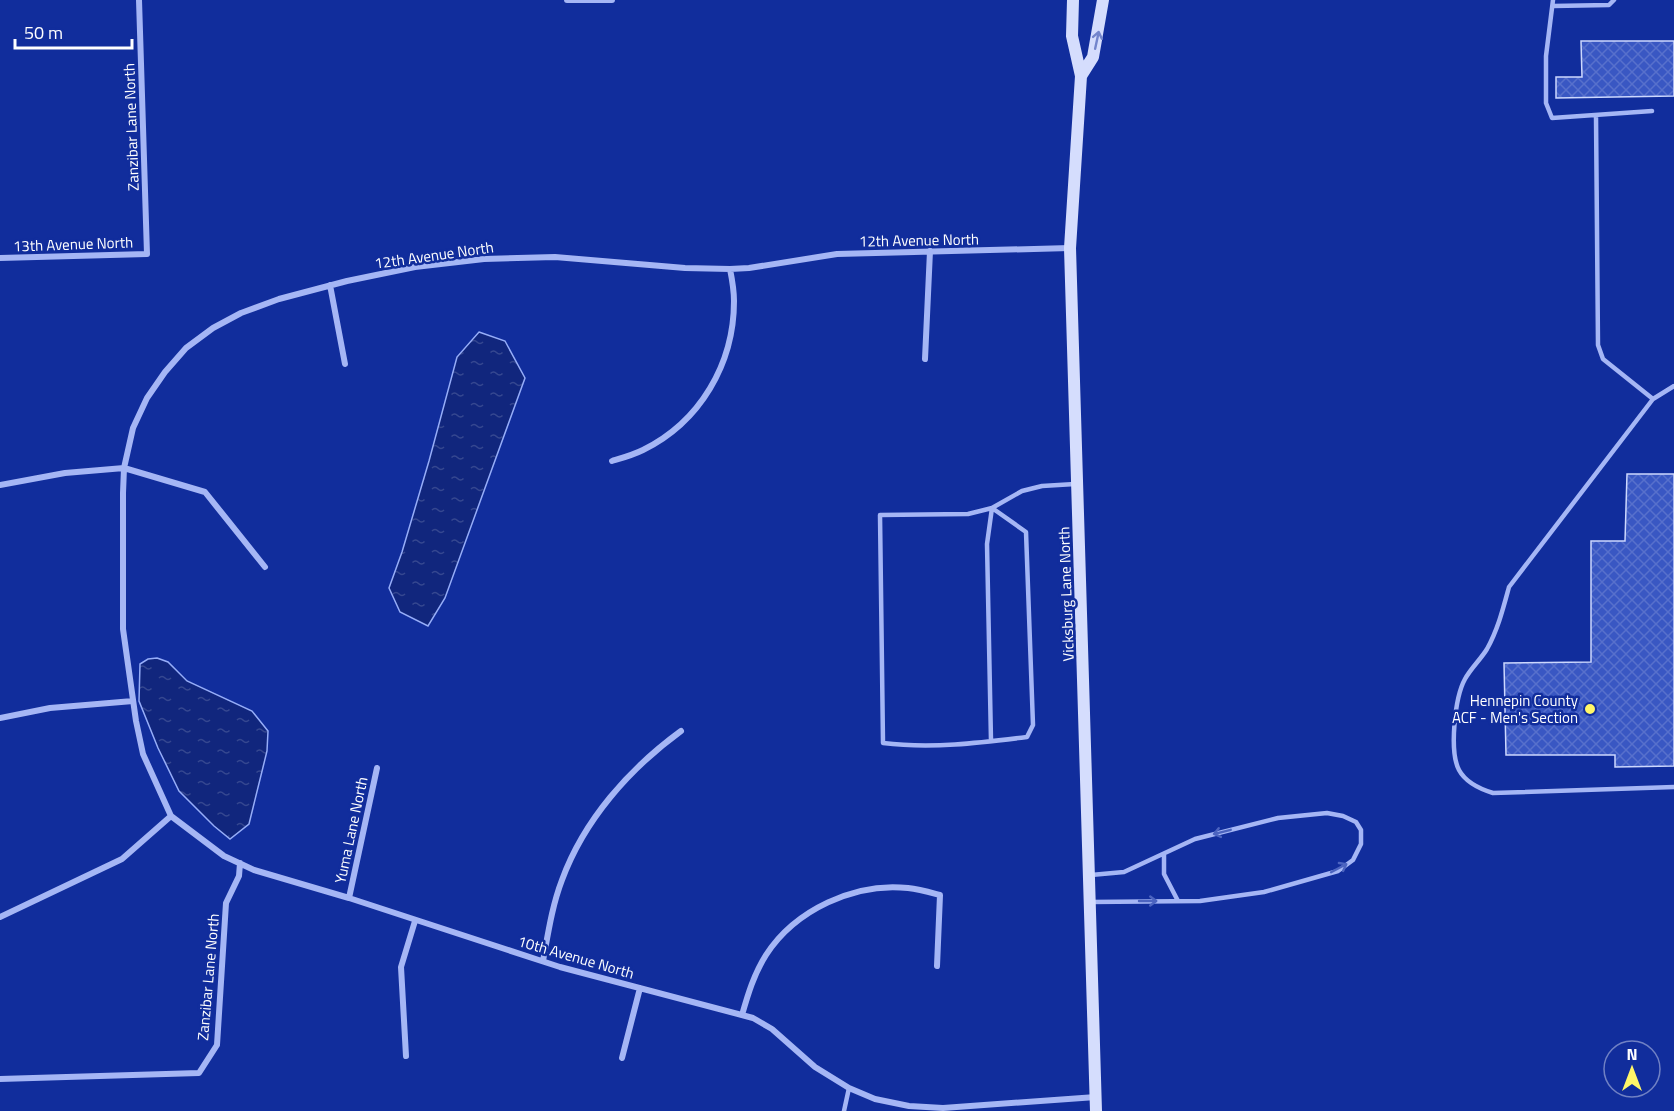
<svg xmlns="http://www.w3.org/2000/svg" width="1674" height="1111" font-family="'Titillium Web',sans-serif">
  <defs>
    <pattern id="water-ripples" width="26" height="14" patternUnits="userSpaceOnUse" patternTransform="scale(1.5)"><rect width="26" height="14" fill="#11267d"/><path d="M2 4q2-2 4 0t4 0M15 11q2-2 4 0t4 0" fill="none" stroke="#354790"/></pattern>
    <pattern id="building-cross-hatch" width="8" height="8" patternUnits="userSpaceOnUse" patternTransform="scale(1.5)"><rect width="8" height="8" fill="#3957c3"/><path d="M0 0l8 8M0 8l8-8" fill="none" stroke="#5770cc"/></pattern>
  </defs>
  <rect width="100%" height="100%" fill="#112d9c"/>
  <!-- water -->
  <path fill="url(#water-ripples)" stroke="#96adf8" stroke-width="1.5" d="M479 332 505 341 525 378 445 598 428 626 400 612 389 588 402 552 429 461 457 357Z
    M157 658 168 662 187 681 252 711 268 731 267 751 249 824 230 839 214 826 179 791 158 748 139 701 140 664 148 659Z"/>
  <!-- building -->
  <path fill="url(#building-cross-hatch)" stroke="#cdd8fe" stroke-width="1.5" d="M1581 41H1674V96L1556 98V77H1582Z
    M1627 474H1674V766L1615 767V755H1506L1504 663 1591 662V541H1625Z"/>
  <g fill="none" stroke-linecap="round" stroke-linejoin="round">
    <!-- lane -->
    <path stroke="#a5b6f5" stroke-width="4.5" d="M1553 0 1546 56V103L1552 118 1652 111
      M1553 6 1609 5 1614 0
      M1596 116 1598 345 1603 359 1653 399
      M1674 386 1653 399 1509 587C1503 609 1498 629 1487 649 1481 659 1471 668 1465 679 1455 697 1449 751 1459 770 1466 783 1480 789 1493 793L1674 787
      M991 741 987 544 992 508 1026 532 1033 725 1027 737C979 743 931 749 883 743L880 515 968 514 992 508 1022 491 1042 486 1075 484
      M1164 854V874L1178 901
      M1090 902 1200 901 1264 892 1338 871 1353 860 1361 844V830L1356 822 1343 816 1327 813 1278 818 1195 839 1124 872 1091 875
      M844 1111 849 1088"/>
    <!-- street -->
    <path stroke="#a5b6f5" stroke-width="6" d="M567 0H612
      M1070 248 837 254 749 268 730 269 685 268 555 257 484 259 415 267 347 281 279 299 241 313 213 328 186 348 165 372 147 398 133 428 124 468 123 493V629L136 721 143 754 171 816 224 856 254 870 349 898 560 967 753 1018 772 1029 815 1067 849 1088 875 1099 909 1106 943 1108 1096 1097
      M0 258 147 254 139 0
      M330 285 345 364
      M925 359 930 251
      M612 461C622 458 633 455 643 450 700 422 734 364 734 301 734 290 732 279 730 269
      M0 485 65 473 124 468 205 492 265 567
      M0 718 50 708 133 701
      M349 898 377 768
      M0 917 122 859 171 816
      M543 961C548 934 552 906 562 880 584 820 629 769 681 731
      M742 1015C748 994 754 974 766 955 795 910 855 882 908 888 919 889 929 892 940 895L937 966
      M406 1056 401 967 415 921
      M622 1058 640 988
      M0 1079 199 1073 217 1045 226 903 239 876 240 863"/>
    <!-- secondary -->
    <path stroke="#d5ddfd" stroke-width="12" d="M1073 0 1072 36 1081 76 1070 248 1096 1111
      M1081 76 1093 57 1103 0"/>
  </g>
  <!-- one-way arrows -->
  <defs><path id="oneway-shaft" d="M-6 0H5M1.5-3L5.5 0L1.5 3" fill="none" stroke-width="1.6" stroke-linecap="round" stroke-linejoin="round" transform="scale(1.5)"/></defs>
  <use stroke="#7385cc" href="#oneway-shaft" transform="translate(1097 40) rotate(-78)"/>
  <g stroke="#4c64c0">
    <use href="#oneway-shaft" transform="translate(1222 832) rotate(166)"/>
    <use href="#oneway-shaft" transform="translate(1339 868) rotate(-28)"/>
    <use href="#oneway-shaft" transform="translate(1148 901)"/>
  </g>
  <!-- markers -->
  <circle fill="#fff668" stroke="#112d9c" stroke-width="2" cx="1590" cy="709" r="6"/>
  <g text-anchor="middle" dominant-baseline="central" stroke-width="5" stroke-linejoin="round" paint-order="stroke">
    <!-- street labels -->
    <g font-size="15" fill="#fff" stroke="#112d9c">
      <text transform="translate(131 127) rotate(-92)">Zanzibar Lane North</text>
      <text transform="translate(919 240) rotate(-1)">12th Avenue North</text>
      <text transform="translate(73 244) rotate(-2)">13th Avenue North</text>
      <text transform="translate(434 255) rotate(-8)">12th Avenue North</text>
      <text transform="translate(1066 594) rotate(-92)">Vicksburg Lane North</text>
      <text transform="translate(351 830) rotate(-78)">Yuma Lane North</text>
      <text transform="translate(576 957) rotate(16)">10th Avenue North</text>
      <text transform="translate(208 977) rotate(-85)">Zanzibar Lane North</text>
    </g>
    <!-- poi labels -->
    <g font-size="15" fill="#fff" stroke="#112d9c" text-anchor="end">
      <text x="1578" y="700">Hennepin County<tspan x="1578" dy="17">ACF - Men's Section</tspan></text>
    </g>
  </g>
  <!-- north arrow -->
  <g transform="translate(1632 1069)"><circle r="28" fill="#112d9c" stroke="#7081c4" stroke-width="1.5"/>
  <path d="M0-4.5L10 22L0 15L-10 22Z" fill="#fff668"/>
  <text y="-9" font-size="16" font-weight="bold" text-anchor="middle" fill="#ffffff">N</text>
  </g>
  <!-- scale -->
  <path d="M15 39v9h117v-9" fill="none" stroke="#ffffff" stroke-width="3"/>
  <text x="24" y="39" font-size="18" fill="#ffffff" stroke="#112d9c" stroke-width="4.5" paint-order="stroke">50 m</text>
</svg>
